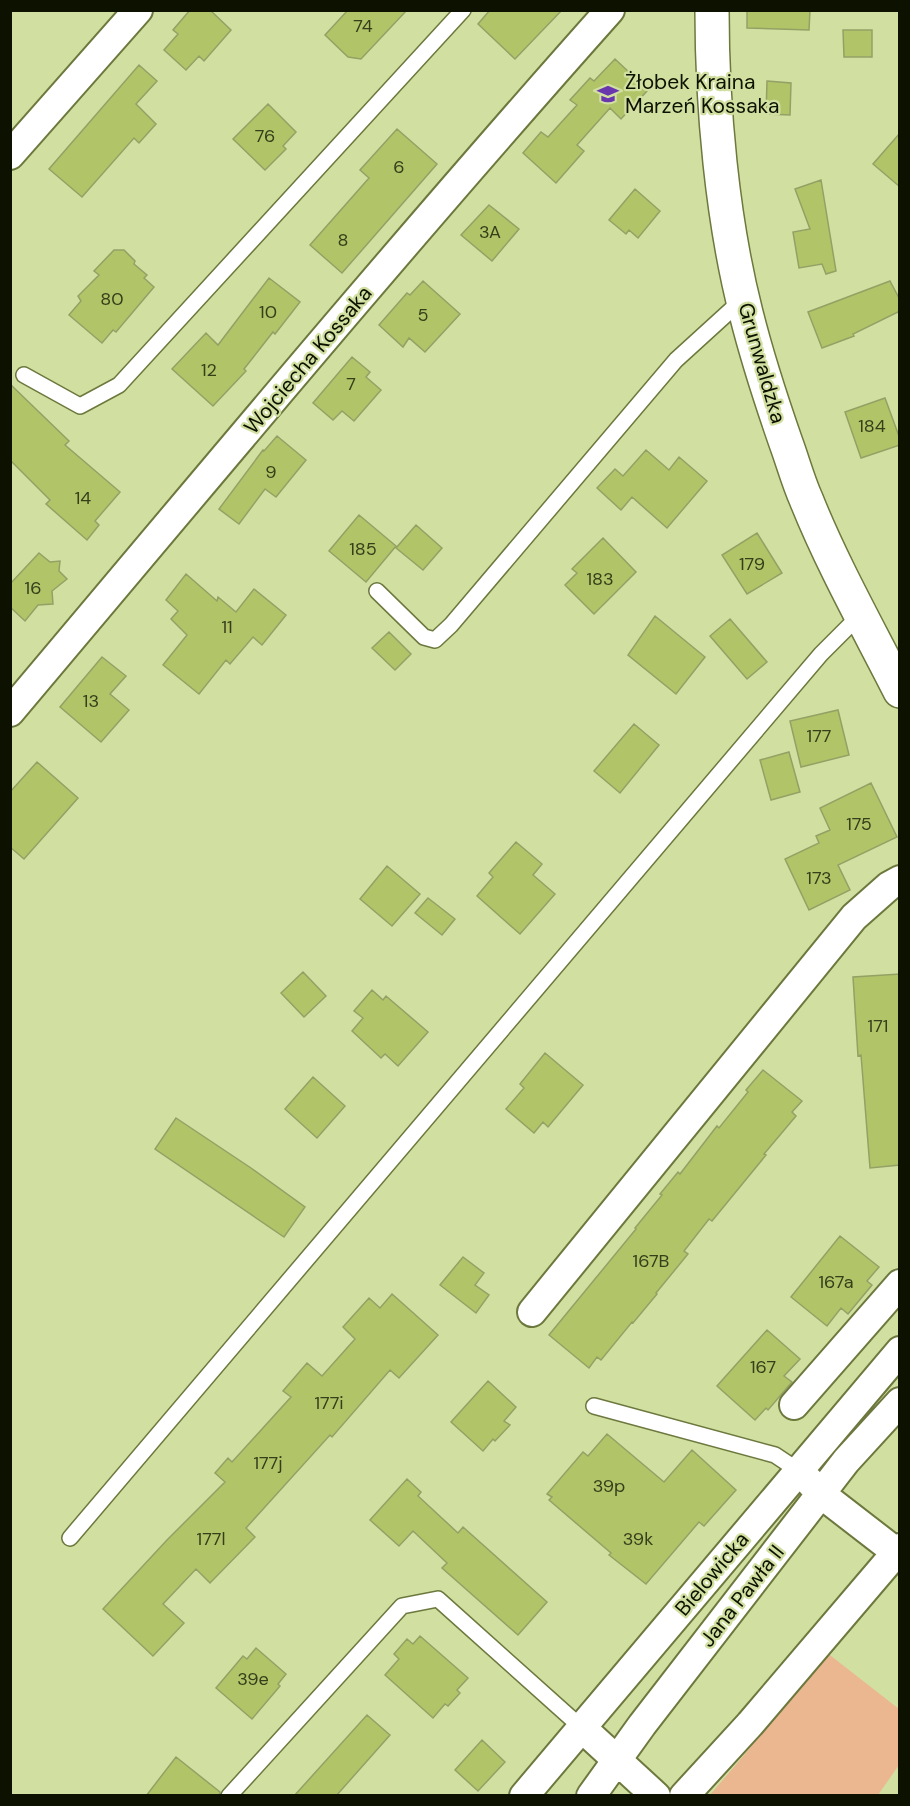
<svg xmlns="http://www.w3.org/2000/svg" width="910" height="1806" font-family="'DM Sans',sans-serif">
  <rect width="100%" height="100%" fill="#d1e0a1"/>
  <!-- green -->
  <path fill="#eab790" d="M826 1652 899 1709V1765L878 1795 709 1796 745 1754Z"/>
  <!-- building -->
  <path fill="#b1c468" stroke="#94a165" stroke-width="1.5" d="M190 10H210L231 30 204 61 199 56 186 70 164 50 178 34 173 30Z
    M348 10H407L361 59 348 57 325 35Z
    M490 10H562L515 59 478 24Z
    M747 10H810L809 30 747 28Z
    M843 30H872V57H844Z
    M615 59 648 90 621 119 610 108 577 145 584 151 556 183 523 153 541 132 548 137 577 105 570 100 590 78 594 81Z
    M139 65 157 81 136 104 156 124 139 143 134 138 82 197 49 169Z
    M767 81 791 83 790 115 766 114Z
    M268 104 296 132 283 146 286 149 265 170 233 139Z
    M397 129 437 164 342 273 310 245 369 178 360 170Z
    M900 133V187L873 164Z
    M821 180 836 271 826 274 822 264 799 268 793 232 810 229 795 189Z
    M635 189 660 211 638 238 629 230 626 234 609 220Z
    M489 205 519 229 492 261 461 235Z
    M114 250H124L135 261 134 264 147 275 144 278 154 287 116 332 113 330 102 343 69 315 81 301 78 296 99 275 94 271Z
    M269 278 300 302 275 334 273 332 244 369 246 371 213 406 172 369 206 333 218 345Z
    M423 281 460 314 425 352 409 338 403 347 379 325 407 293 410 295Z
    M890 281 900 300V311L853 334 854 336 822 348 808 312Z
    M352 357 370 372 366 377 381 390 354 421 342 411 333 420 313 403Z
    M10 384 69 441 65 445 120 492 95 521 99 525 87 540 46 504 50 500 10 460Z
    M885 398 900 439V445L861 458 845 412Z
    M277 436 306 460 276 497 265 489 239 524 219 509 263 450 264 451Z
    M646 450 669 470 679 457 707 481 667 528 632 497 621 510 597 488 615 469 623 476Z
    M359 515 396 546 366 582 329 551Z
    M416 525 442 548 423 570 396 548Z
    M757 533 782 573 747 594 722 555Z
    M603 538 636 572 594 614 565 585 577 573 572 569Z
    M39 553 50 562 60 561 59 571 67 579 52 591 53 604 38 605 25 621 10 607V584Z
    M186 574 217 601 218 597 236 612 254 589 286 615 262 645 253 637 230 664 226 660 199 694 163 665 187 635 171 619 178 611 166 600Z
    M655 616 705 657 676 694 628 655Z
    M730 619 767 662 747 679 710 636Z
    M389 632 411 654 395 670 372 648Z
    M102 657 126 676 110 694 129 710 101 742 60 707Z
    M838 710 849 755 801 767 790 721Z
    M634 724 659 745 620 793 594 771Z
    M789 752 800 792 771 800 760 760Z
    M37 762 78 798 24 859 10 847V792Z
    M871 783 897 837 838 865 850 890 809 910 785 859 819 843 816 836 830 830 820 808Z
    M516 842 542 864 533 875 555 894 520 934 477 896 493 877 489 873Z
    M387 866 420 894 392 926 360 899Z
    M428 898 455 919 442 935 415 913Z
    M303 972 326 996 304 1017 281 993Z
    M900 974V1165L870 1168 861 1055 858 1056 853 977Z
    M372 990 383 1000 386 996 428 1032 398 1066 385 1054 381 1058 352 1031 363 1018 354 1011Z
    M545 1053 583 1085 548 1127 543 1122 534 1133 506 1109 524 1088 520 1084Z
    M763 1070 802 1101 792 1112 796 1116 764 1154 766 1155 712 1221 709 1219 684 1251 688 1254 656 1293 657 1294 633 1323 632 1322 601 1360 597 1357 589 1368 549 1335 636 1229 635 1228 662 1195 660 1194 678 1172 680 1174 717 1126 719 1128 748 1092 746 1090Z
    M313 1077 345 1106 317 1138 285 1109Z
    M176 1118 251 1168 305 1207 284 1237 155 1149Z
    M840 1236 879 1267 867 1281 872 1285 848 1314 841 1308 827 1326 791 1297Z
    M463 1257 484 1273 475 1285 489 1295 476 1313 440 1285Z
    M392 1294 438 1335 399 1378 390 1370 332 1437 330 1435 246 1528 255 1537 210 1583 196 1569 163 1604 184 1623 153 1656 103 1609 167 1540 225 1482 215 1473 228 1458 232 1462 291 1397 283 1391 307 1363 322 1376 355 1339 343 1327 369 1298 380 1308Z
    M767 1330 800 1359 784 1376 792 1382 768 1410 766 1408 755 1420 717 1386Z
    M488 1381 516 1407 504 1421 510 1425 495 1441 493 1439 483 1451 451 1422Z
    M607 1434 664 1482 692 1450 736 1490 704 1526 699 1522 646 1584 609 1555 611 1553 549 1500 552 1497 547 1494 583 1452 588 1456Z
    M407 1479 421 1492 418 1496 458 1533 463 1527 547 1602 518 1635 442 1568 447 1563 413 1531 399 1546 370 1520Z
    M420 1636 468 1678 457 1690 460 1693 448 1706 445 1704 433 1718 385 1675 399 1659 394 1654 407 1639 413 1644Z
    M256 1648 286 1674 278 1684 280 1686 252 1719 216 1688 243 1656 247 1659Z
    M367 1715 390 1735 336 1796H294Z
    M482 1740 505 1762 478 1791 455 1770Z
    M176 1757 220 1792 219 1796H146Z"/>
  <g fill="none" stroke-linecap="round" stroke-linejoin="round">
    <defs>
      <path id="lane" d="M24 375 80 406 119 385 463 10
        M377 591 424 637 435 640 451 625 676 360 743 299
        M594 1406 775 1455 799 1471
        M70 1538 821 654 861 614
        M229 1796 402 1606 438 1599 582 1728"/>
      <path id="street" d="M10 155 138 10
        M10 712C208 477 405 240 610 10
        M532 1312 854 917 889 886 900 880
        M794 1405 900 1284
        M809 1481 821 1494 896 1552
        M582 1728 656 1796
        M524 1796 900 1351
        M591 1796 642 1725 846 1461 900 1402
        M684 1796 750 1724 900 1548"/>
      <path id="secondary" d="M712 10C712 107 722 219 746 313 757 357 771 400 786 443 793 462 798 481 806 499 832 564 868 628 900 691"/>
    </defs>
    <!-- lane casing -->
    <use href="#lane" stroke="#6c783d" stroke-width="18"/>
    <!-- street casing -->
    <use href="#street" stroke="#6c783d" stroke-width="32"/>
    <!-- secondary casing -->
    <use href="#secondary" stroke="#6c783d" stroke-width="36"/>
    <!-- lane -->
    <use href="#lane" stroke="#fff" stroke-width="15"/>
    <!-- street -->
    <use href="#street" stroke="#fff" stroke-width="28"/>
    <!-- secondary -->
    <use href="#secondary" stroke="#fff" stroke-width="33"/>
  </g>
  <!-- icons -->
  <defs>
    <symbol id="school-bare" viewBox="-9 -9 18 18"><path d="M0-5L7-2L0 1L-7-2ZM-4 1L0 2.5L4 1V4Q0 6-4 4Z" fill="#6936ad" stroke="#d1e0a1" stroke-width="2.5" paint-order="stroke"/></symbol>
  </defs>
  <g fill-rule="evenodd">
    <use href="#school-bare" x="593" y="79" width="30" height="30"/>
  </g>
  <g text-anchor="middle" dominant-baseline="central" stroke-width="4.5" stroke-linejoin="round" paint-order="stroke">
    <!-- number labels -->
    <g font-size="18" fill="#363e1a">
      <text x="363" y="26">74</text>
      <text x="265" y="136">76</text>
      <text x="399" y="167">6</text>
      <text x="490" y="232">3A</text>
      <text x="343" y="240">8</text>
      <text x="112" y="299">80</text>
      <text x="268" y="312">10</text>
      <text x="423" y="315">5</text>
      <text x="209" y="370">12</text>
      <text x="351" y="384">7</text>
      <text x="872" y="426">184</text>
      <text x="271" y="472">9</text>
      <text x="83" y="498">14</text>
      <text x="363" y="549">185</text>
      <text x="752" y="564">179</text>
      <text x="600" y="579">183</text>
      <text x="33" y="588">16</text>
      <text x="227" y="627">11</text>
      <text x="91" y="701">13</text>
      <text x="819" y="736">177</text>
      <text x="859" y="824">175</text>
      <text x="819" y="878">173</text>
      <text x="878" y="1026">171</text>
      <text x="651" y="1261">167B</text>
      <text x="836" y="1282">167a</text>
      <text x="763" y="1367">167</text>
      <text x="329" y="1403">177i</text>
      <text x="268" y="1463">177j</text>
      <text x="609" y="1486">39p</text>
      <text x="211" y="1539">177l</text>
      <text x="638" y="1539">39k</text>
      <text x="253" y="1679">39e</text>
    </g>
    <!-- poi labels -->
    <g font-size="21" fill="#0d1100" stroke="#d1e0a1" text-anchor="start">
      <text x="625" y="82">Żłobek Kraina<tspan x="625" dy="24">Marzeń Kossaka</tspan></text>
    </g>
    <!-- street labels -->
    <g font-size="21" fill="#0d1100" stroke="#d1e0a1">
      <text transform="translate(308 360) rotate(-50)">Wojciecha Kossaka</text>
      <text transform="translate(762 363) rotate(74)">Grunwaldzka</text>
      <text transform="translate(712 1574) rotate(-50)">Bielowicka</text>
      <text transform="translate(742 1596) rotate(-52)">Jana Pawła II</text>
    </g>
  </g>
  <!-- border -->
  <rect width="910" height="1806" fill="none" stroke="#0d1100" stroke-width="24"/>
</svg>
